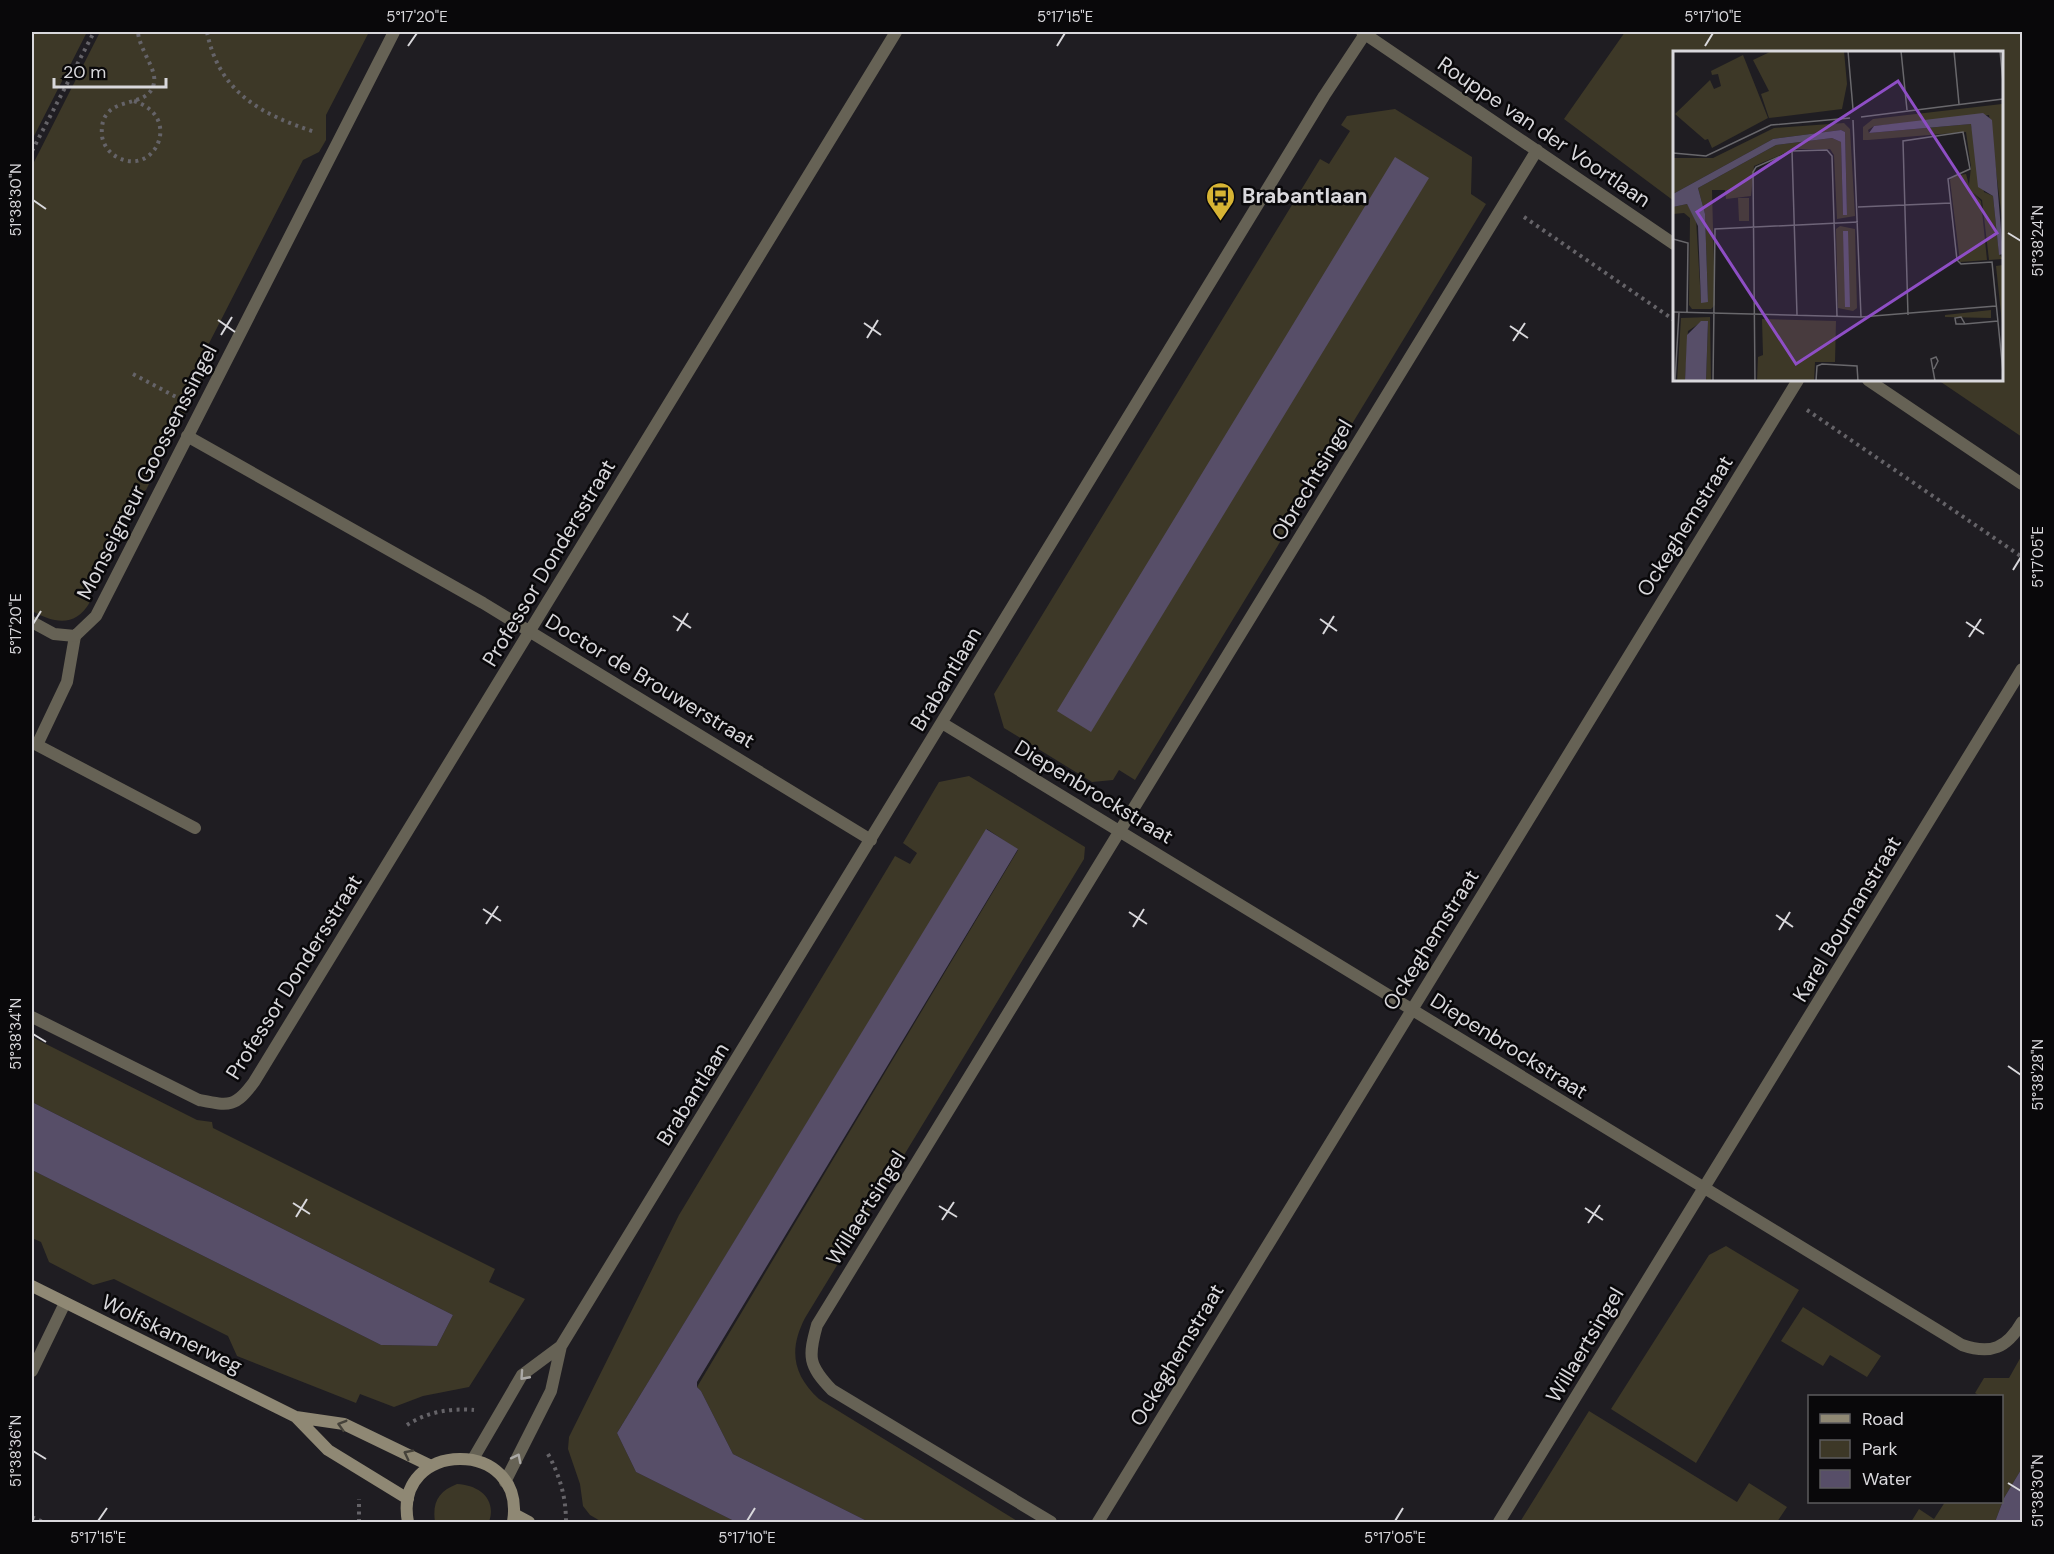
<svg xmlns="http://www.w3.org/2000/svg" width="2054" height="1554" font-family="'DM Sans',sans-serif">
  <rect width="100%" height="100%" fill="#1f1d22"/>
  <!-- green -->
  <path fill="#3d3827" d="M32 32H87L32 140Z
    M100 32H369L326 115V140L319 152 303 160 202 357 206 373 188 407 146 490 129 499 86 584 90 602C75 628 54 623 32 611V166Z
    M1625 32H2022V437L1938 380H2002V52H1674V201L1564 119Z
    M1395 109 1472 157 1471 194 1486 204 1135 780 1119 770 1113 780 1092 782 1004 728 994 694 1320 159 1329 164 1350 131 1341 125 1347 116Z
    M969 776 1085 847 1084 859 805 1318C789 1349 792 1374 819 1399L1019 1522H869L733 1454 701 1391 697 1387 1018 850 987 829 617 1433 636 1472 736 1522H602L590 1515 583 1506 580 1484 568 1449 569 1437 679 1215 895 856 910 864 917 853 903 843 939 782Z
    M32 1037 197 1120 212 1122 213 1128 495 1269 489 1282 525 1299 469 1387 423 1396 394 1407 360 1394 356 1403 237 1356 228 1336 114 1279 93 1285 49 1262 41 1242 32 1238V1170L381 1345 437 1346 453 1315 32 1102Z
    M1726 1246 1799 1290 1696 1463 1611 1409 1709 1255Z
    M1803 1307 1881 1356 1867 1377 1830 1355 1823 1366 1781 1341Z
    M2022 1355V1468L2004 1498 1995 1522H1911L1919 1509 1934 1519 1945 1502H2002V1396H1980L1975 1393 1984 1378H2009Z
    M1589 1411 1737 1502 1749 1483 1787 1507 1777 1522H1520Z
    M457 1484C479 1485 497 1499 489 1522H435C432 1502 439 1491 457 1484Z"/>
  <!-- water -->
  <path fill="#574e68" d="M1395 157 1429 178 1091 732 1057 711Z
    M986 829 1018 849 697 1382V1387L701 1391 733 1454 869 1522H736L636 1472 617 1433Z
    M32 1102 453 1315 437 1346 381 1345 32 1170Z
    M2022 1468V1522H1995L2004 1498Z"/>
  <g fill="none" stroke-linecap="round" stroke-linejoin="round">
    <!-- path -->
    <path stroke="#656368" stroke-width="4" stroke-dasharray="3 4.5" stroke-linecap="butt" d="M207 32C219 92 260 114 315 132
      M134 101C184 117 154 178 117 157 109 153 103 144 102 136 98 91 149 112 154 83 157 69 139 49 138 32
      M32 151 94 32
      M1524 217 1674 320
      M133 374 178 398
      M1807 410 2022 557
      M407 1425C427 1412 450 1408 474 1410
      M548 1454C560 1476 566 1497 566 1522
      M32 1517 43 1522
      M359 1522V1499"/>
    <!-- service -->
    <path stroke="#666255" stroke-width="12" d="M75 636 67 682 37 745 195 828"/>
    <!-- minor -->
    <path stroke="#666255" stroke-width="12" d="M1362 32 1674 244
      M1868 380 2022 484
      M187 436 483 603 871 840
      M32 622 54 634 75 636 96 616 394 32
      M942 723 1962 1345C1991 1355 2007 1348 2022 1322
      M32 1017 199 1100C229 1106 235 1108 254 1082L896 32
      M32 1371 65 1303
      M473 1459 522 1375 561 1346
      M505 1482 551 1391 561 1346 1324 96 1365 34
      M1051 1522 832 1390C808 1365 808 1357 817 1325L1537 150
      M1098 1522 1798 380
      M1499 1522 2022 669"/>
    <!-- secondary -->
    <path stroke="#8f8874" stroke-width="12" d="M32 1286 296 1417 344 1424 431 1466
      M296 1417 328 1450 408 1499
      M514 1514 529 1522
      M408 1522C392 1439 527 1437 513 1522"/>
  </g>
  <!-- one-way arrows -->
  <defs><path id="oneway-chevron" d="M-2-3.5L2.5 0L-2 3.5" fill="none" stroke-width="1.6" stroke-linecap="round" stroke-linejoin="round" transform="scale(1.5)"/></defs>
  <g stroke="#aba9a6">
    <use href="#oneway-chevron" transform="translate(524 1376) rotate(132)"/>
    <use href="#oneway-chevron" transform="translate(517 1458) rotate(-63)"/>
  </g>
  <g stroke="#45423a">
    <use href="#oneway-chevron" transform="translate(342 1425) rotate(-164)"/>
    <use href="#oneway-chevron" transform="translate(408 1454) rotate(-153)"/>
  </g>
  <!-- ticks -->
  <path fill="none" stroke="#d9d8dc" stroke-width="2" d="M408 46 417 33M1057 46 1065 33M1705 46 1713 33M33 200 46 209M2008 233 2021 241M218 320 235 332M864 323 881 335M1510 326 1528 338M221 335 232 317M867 338 878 320M1513 341 1525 323M2013 570 2021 557M673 616 691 628M1320 619 1337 631M1966 622 1984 634M33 624 41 611M677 631 688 613M1323 634 1334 616M1969 637 1981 619M483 909 501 921M1129 912 1147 924M1776 915 1793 927M486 924 498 906M1133 927 1144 909M1779 930 1790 912M33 1034 46 1042M2008 1066 2021 1075M293 1203 310 1214M939 1206 957 1217M1585 1208 1603 1220M296 1217 307 1199M942 1220 954 1202M1588 1223 1600 1205M33 1451 46 1459M2008 1483 2021 1491M98 1521 107 1508M747 1521 755 1508M1395 1521 1403 1508"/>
  <!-- icons -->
  <defs>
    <symbol id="bus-pin" viewBox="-11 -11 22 30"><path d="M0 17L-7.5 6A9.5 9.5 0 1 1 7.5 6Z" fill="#d7b434" stroke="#09080a"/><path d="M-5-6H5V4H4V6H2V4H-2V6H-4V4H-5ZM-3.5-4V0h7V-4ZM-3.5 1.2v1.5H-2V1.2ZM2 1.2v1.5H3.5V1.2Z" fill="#111"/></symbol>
  </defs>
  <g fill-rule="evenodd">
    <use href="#bus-pin" x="1204" y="180" width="33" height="45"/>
  </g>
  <g text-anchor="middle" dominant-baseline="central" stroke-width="5" stroke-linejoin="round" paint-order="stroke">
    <!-- street labels -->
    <g font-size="21" fill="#d9d8dc" stroke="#09080a">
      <text transform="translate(1544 132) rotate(34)">Rouppe van der Voortlaan</text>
      <text transform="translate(147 472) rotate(-63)">Monseigneur Goossenssingel</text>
      <text transform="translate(1312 480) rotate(-59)">Obrechtsingel</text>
      <text transform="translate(1685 526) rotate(-58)">Ockeghemstraat</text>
      <text transform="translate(549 563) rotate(-59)">Professor Dondersstraat</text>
      <text transform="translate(946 679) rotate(-59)">Brabantlaan</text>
      <text transform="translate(650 681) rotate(31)">Doctor de Brouwerstraat</text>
      <text transform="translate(1094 792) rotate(31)">Diepenbrockstraat</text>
      <text transform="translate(1847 919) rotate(-59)">Karel Boumanstraat</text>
      <text transform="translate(1431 940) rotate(-58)">Ockeghemstraat</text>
      <text transform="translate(294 977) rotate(-58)">Professor Dondersstraat</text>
      <text transform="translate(1509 1046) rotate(32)">Diepenbrockstraat</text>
      <text transform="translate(693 1094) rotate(-58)">Brabantlaan</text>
      <text transform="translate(866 1208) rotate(-58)">Willaertsingel</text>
      <text transform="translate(172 1334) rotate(26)">Wolfskamerweg</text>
      <text transform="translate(1585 1345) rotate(-59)">Willaertsingel</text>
      <text transform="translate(1177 1355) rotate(-59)">Ockeghemstraat</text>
    </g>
    <!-- poi labels -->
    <g font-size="21" font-weight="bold" fill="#d9d8dc" stroke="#09080a" text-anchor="start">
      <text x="1242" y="196">Brabantlaan</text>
    </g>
  </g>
  <!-- overview -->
  <g transform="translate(1673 51)">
    <rect width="330" height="330" fill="#1f1d22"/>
    <path d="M99 0H171L174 33 169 58 96 67 88 43 96 40 80 9ZM70 4 95 67 39 97 35 88 32 89 2 63 37 29 41 38 48 35 45 23 39 24 38 20ZM329 53 330 176 316 64 201 75 195 79 196 82 298 73 311 141 320 145 326 203 330 208 316 209 309 149 299 141 308 150 314 209 287 211 277 129 280 125 293 123 296 134 298 116 293 81 195 89H190V76L200 68ZM171 72 177 78 182 165 164 168 161 104 157 98H122L81 115 78 145 53 148 52 139H39L42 254 38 258H19L16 254 17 167 11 162 0 163V156L14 153 23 168 28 251H35L32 163 25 137 103 94 159 87 168 91 170 163 174 164 172 81 168 79 100 88 0 143V107H40L101 77ZM65 147H76V170H66ZM167 175 182 178 184 257 180 260 165 257 163 178ZM330 214V282L323 215ZM318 259V267L272 266V264ZM37 266 38 330H33L35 271 30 270 15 280 12 330H4L8 267ZM89 268 163 270 162 311H142L141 330H84L85 306 90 304Z" fill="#3d3827"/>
    <path d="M310 62 319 69 330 203 326 204 320 145 305 136 298 73 196 82 201 75ZM168 79 172 81 174 164H170L168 91 159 87 103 94 25 137 32 163 35 251 28 252 25 175 14 153 0 156V143L100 88ZM170 180H175L177 256H172ZM28 270H35L33 330H12L14 284Z" fill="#574e68"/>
    <path fill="none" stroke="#69686c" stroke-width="1.5" d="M175 0 180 58M228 0 234 59M281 0 286 53M327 0 330 31M188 66 330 48M180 69 188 266M119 100 124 264M0 102 33 105 98 74 177 67M185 156 278 152M0 188 15 192 14 261M0 261 188 266 323 255M235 264 230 90 290 81 297 118 275 128 284 209 288 213 319 211 330 321M292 273H283L282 267 288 266 292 273 325 270M261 318 265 310 263 306 258 308 262 330M2 330 6 261M40 330 42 178 185 171M82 330 80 121 83 116 119 100 154 99 159 105 164 265M143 330 144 315 149 313 184 315 185 330"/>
    <path fill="#8e4ec5" fill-opacity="0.15" stroke="#8e4ec5" stroke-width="3" d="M225 30 324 182 123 313 24 161Z"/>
    <rect width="330" height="330" fill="none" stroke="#d9d8dc" stroke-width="3"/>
  </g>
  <!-- border -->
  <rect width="2054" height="1554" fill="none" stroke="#09080a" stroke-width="66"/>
  <!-- legend -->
  <rect x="1808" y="1395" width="195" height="108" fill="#09080a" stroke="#5c5b5e" stroke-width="1.5"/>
  <rect x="1820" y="1414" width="30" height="9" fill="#8f8874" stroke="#5c5b5e" stroke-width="1.5"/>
  <text x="1862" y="1425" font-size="18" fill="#d9d8dc">Road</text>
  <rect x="1820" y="1440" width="30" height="18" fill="#3d3827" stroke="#5c5b5e" stroke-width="1.5"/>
  <text x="1862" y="1455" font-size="18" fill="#d9d8dc">Park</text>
  <rect x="1820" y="1470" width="30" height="18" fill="#574e68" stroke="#5c5b5e" stroke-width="1.5"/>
  <text x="1862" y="1485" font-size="18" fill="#d9d8dc">Water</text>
  <!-- scale -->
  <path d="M54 78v9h112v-9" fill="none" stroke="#d9d8dc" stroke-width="3"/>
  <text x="63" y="78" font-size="18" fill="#d9d8dc" stroke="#09080a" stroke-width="4.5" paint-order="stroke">20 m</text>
  <rect x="33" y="33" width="1988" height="1488" fill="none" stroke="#d9d8dc" stroke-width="2"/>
  <g font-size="15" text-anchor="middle" fill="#d9d8dc">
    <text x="417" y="22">5°17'20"E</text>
    <text x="1065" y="22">5°17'15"E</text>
    <text x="1713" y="22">5°17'10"E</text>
    <text transform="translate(16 200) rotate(-90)" y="5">51°38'30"N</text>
    <text transform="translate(2038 241) rotate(-90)" y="5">51°38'24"N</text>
    <text transform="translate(2038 557) rotate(-90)" y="5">5°17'05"E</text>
    <text transform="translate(16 624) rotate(-90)" y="5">5°17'20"E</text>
    <text transform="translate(16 1034) rotate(-90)" y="5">51°38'34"N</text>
    <text transform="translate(2038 1075) rotate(-90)" y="5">51°38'28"N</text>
    <text transform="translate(16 1451) rotate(-90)" y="5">51°38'36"N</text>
    <text transform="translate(2038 1491) rotate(-90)" y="5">51°38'30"N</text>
    <text x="98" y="1543">5°17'15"E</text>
    <text x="747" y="1543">5°17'10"E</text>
    <text x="1395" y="1543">5°17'05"E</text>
  </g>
</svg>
